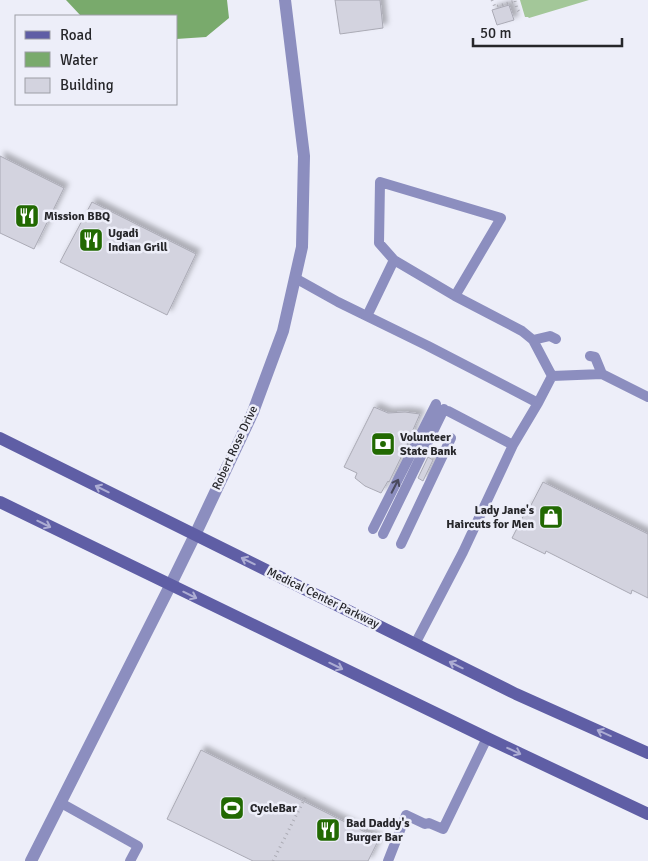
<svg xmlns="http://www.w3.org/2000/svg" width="648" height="861" font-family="Signika,sans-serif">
  <defs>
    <filter id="shadow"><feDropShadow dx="4.5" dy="-4.5" stdDeviation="2.5" flood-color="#0004"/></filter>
  </defs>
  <rect width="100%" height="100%" fill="#edeef9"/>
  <!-- green -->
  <path fill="#a3c799" d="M520 0H589L529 18 528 17H525Z"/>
  <!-- water -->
  <path fill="#79aa6c" d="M66 0H227L229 18 206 37 176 39V16H81Z"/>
  <!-- building -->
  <path fill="#d3d3df" stroke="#aaaab5" filter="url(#shadow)" d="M335 0H380L383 28 340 34Z
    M509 5 514 20 497 25 492 10Z
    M0 156 64 188 34 249 0 233Z
    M92 202 196 254 167 315 60 262Z
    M374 407 388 413 405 412 420 414 412 432 413 433 389 482 388 481 381 493 365 486 355 478 357 473 344 467Z
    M428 457 433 460 423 481 418 478Z
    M543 482 648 534V598L632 590 631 594 546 551 545 554 512 538 528 507H530Z
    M201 750 379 839 368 861H253L167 819Z"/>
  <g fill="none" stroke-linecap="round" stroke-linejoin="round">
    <!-- path -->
    <path stroke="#ababb4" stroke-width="3" stroke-dasharray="1 4" stroke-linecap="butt" d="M492 0 495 7 515 1
      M515 1 517 9 521 14
      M273 861 306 796"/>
    <!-- service -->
    <path stroke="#8c8ebf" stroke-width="10" d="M295 278 338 302 428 346 538 403
      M455 296 522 331 533 340 552 376 602 374 648 397
      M367 316 394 260 379 243 380 182 501 218 455 296 394 260
      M533 340 550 336 556 339
      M590 356 595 357 602 374
      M448 411 513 445 538 403 552 376
      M373 529 436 404
      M383 534 444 409
      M401 544 451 438
      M415 644 463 552 513 445
      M61 803 138 846 130 861
      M388 861 406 815 425 824 429 823 443 829 487 738"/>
    <!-- minor -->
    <path stroke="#8c8ebf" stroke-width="12" d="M195 535 253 412 283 331 302 247 304 156 285 0"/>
    <!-- tertiary -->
    <path stroke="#8c8ebf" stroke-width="12" d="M31 861 170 586 195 535"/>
    <!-- secondary -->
    <path stroke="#5f5ea5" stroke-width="12" d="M0 438 516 694 648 753
      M0 502 487 738 648 814"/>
  </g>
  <!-- one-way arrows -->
  <defs><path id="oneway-shaft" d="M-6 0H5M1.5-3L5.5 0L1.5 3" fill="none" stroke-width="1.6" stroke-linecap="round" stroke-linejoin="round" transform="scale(1.25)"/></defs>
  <use stroke="#4a4a5e" href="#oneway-shaft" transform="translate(395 486) rotate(-63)"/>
  <g stroke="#adadd3">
    <use href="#oneway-shaft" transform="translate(102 489) rotate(-154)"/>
    <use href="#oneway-shaft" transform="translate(44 524) rotate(26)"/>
    <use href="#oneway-shaft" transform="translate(248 561) rotate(-154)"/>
    <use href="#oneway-shaft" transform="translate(190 595) rotate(26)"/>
    <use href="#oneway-shaft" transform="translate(456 665) rotate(-154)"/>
    <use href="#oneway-shaft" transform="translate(336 666) rotate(26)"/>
    <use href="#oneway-shaft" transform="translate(604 733) rotate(-156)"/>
    <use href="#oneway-shaft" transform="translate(514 751) rotate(25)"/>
  </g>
  <!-- icons -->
  <defs>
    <symbol id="restaurant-square" viewBox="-11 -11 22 22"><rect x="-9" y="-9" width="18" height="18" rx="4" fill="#226902" stroke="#edeef9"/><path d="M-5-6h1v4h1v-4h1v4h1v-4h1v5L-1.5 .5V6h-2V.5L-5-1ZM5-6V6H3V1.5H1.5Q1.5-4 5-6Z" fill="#fff"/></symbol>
    <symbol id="bank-square" viewBox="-11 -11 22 22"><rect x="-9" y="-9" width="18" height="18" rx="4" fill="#226902" stroke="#edeef9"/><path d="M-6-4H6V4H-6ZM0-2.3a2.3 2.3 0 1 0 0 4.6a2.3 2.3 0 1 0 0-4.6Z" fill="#fff"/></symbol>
    <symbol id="shop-square" viewBox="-11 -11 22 22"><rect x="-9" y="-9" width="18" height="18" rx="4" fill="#226902" stroke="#edeef9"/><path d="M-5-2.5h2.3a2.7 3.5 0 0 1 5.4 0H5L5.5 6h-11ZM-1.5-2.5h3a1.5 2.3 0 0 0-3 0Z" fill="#fff"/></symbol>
    <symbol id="stadium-square" viewBox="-11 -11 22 22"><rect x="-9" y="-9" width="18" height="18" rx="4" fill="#226902" stroke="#edeef9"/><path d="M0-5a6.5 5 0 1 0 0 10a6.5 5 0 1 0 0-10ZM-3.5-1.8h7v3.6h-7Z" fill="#fff"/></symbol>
  </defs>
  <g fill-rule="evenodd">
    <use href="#restaurant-square" x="13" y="202" width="28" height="28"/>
    <use href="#restaurant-square" x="77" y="226" width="28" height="28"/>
    <use href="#bank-square" x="369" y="430" width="28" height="28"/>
    <use href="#shop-square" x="537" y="503" width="28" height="28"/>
    <use href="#stadium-square" x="218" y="794" width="28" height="28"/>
    <use href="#restaurant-square" x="314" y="816" width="28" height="28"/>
  </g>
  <g text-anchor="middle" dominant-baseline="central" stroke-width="5" stroke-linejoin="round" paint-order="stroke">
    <!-- poi labels -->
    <g font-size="12" font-weight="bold" fill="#26262a" stroke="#edeef9" text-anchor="start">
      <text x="44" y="216">Mission BBQ</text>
      <text x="108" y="233">Ugadi<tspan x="108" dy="14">Indian Grill</tspan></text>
      <text x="400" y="437">Volunteer<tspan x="400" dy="14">State Bank</tspan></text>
      <text x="534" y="510" text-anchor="end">Lady Jane's<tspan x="534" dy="14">Haircuts for Men</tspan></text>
      <text x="250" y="808">CycleBar</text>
      <text x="346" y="823">Bad Daddy's<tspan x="346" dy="14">Burger Bar</tspan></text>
    </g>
    <!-- street labels -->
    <g font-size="12" fill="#26262a" stroke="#edeef9">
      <text transform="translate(235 448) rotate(-65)">Robert Rose Drive</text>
      <text transform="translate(323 598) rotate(26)">Medical Center Parkway</text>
    </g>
  </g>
  <!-- legend -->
  <rect x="15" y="15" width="162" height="90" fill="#edeef9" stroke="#9d9ea6"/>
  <rect x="25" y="31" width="25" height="8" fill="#5f5ea5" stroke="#9d9ea6"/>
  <text x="60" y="40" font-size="15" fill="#26262a">Road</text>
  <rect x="25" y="52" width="25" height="15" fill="#79aa6c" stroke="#9d9ea6"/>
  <text x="60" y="65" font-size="15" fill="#26262a">Water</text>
  <rect x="25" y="78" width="25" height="15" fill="#d3d3df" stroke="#9d9ea6"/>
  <text x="60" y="90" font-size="15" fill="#26262a">Building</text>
  <!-- scale -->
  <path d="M473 38v8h149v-8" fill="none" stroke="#26262a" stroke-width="2.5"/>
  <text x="480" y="38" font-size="15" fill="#26262a" stroke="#edeef9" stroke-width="4" paint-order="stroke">50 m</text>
</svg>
